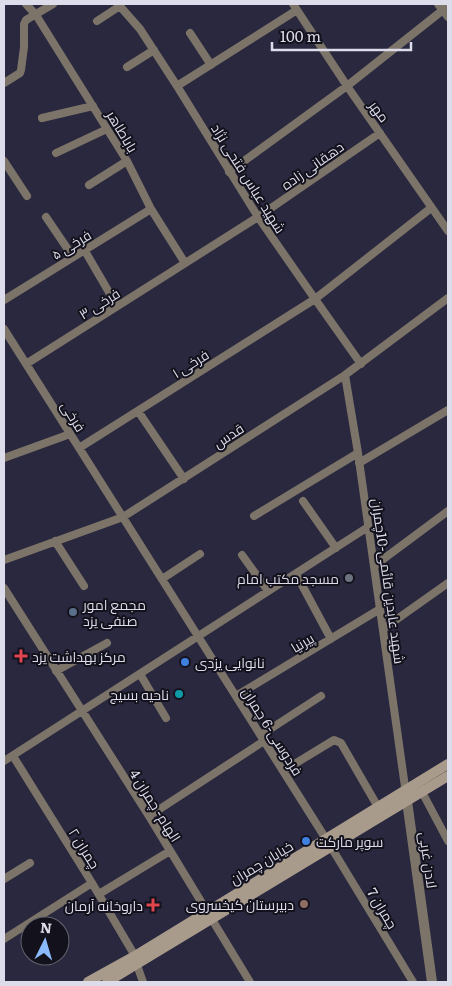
<svg xmlns="http://www.w3.org/2000/svg" width="452" height="986" font-family="Literata,Cairo,serif">
  <rect width="100%" height="100%" fill="#29283e"/>
  <g fill="none" stroke-linecap="round" stroke-linejoin="round">
    <!-- minor -->
    <path stroke="#7c7369" stroke-width="8" d="M26 4 36 15 127 161 151 209 185 263
      M118 4 140 29 177 86 258 217 315 299 361 364
      M293 4 347 86 448 231
      M438 4 448 17
      M97 21 120 6
      M190 33 211 65
      M127 67 154 50
      M4 83 20 73 21 70 24 47V24L26 20 53 4
      M177 86 297 10
      M42 118 93 106
      M56 153 107 129
      M4 161 27 196
      M229 172 347 86 448 6
      M89 185 127 161
      M46 217 73 257
      M85 251 117 306
      M4 300 151 209
      M4 329 326 839
      M26 364 258 217 380 133
      M345 375 358 453 406 794
      M138 411 184 479
      M79 448 315 299 431 208
      M4 458 70 434
      M359 463 448 410
      M303 501 336 548
      M254 516 358 453
      M55 541 84 586
      M242 555 268 591
      M4 560 123 517 345 375 448 298
      M374 566 448 511
      M296 574 331 639
      M162 579 200 554
      M4 588 149 816 250 982
      M383 629 448 583
      M56 671 107 643
      M140 674 166 718
      M236 696 380 609
      M261 735 321 696
      M13 756 92 883 135 956
      M4 761 368 527
      M283 771 334 740 341 743 378 807
      M422 792 448 841
      M149 816 264 741
      M331 847 413 982
      M4 879 30 863
      M99 894 170 851
      M4 939 92 883
      M137 965 143 982"/>
    <!-- tertiary -->
    <path stroke="#7c7369" stroke-width="10" d="M407 801 432 982"/>
    <!-- secondary -->
    <path stroke="#a99b8c" stroke-width="10" d="M88 982 135 956 448 764
      M107 982 448 776"/>
  </g>
  <!-- markers -->
  <circle fill="#6b7280" stroke="#13121c" stroke-width="2" cx="349" cy="578" r="5"/>
  <circle fill="#5c6f8a" stroke="#13121c" stroke-width="2" cx="73" cy="612" r="5"/>
  <g fill="#e0444e" stroke="#13121c" stroke-width="2">
    <path d="M18.5 648.5h5v5h5v5h-5v5h-5v-5h-5v-5h5z"/>
    <path d="M150.5 897.5h5v5h5v5h-5v5h-5v-5h-5v-5h5z"/>
  </g>
  <g fill="#3f7fe0" stroke="#13121c" stroke-width="2">
    <circle cx="185" cy="662" r="5"/>
    <circle cx="306" cy="841" r="5"/>
  </g>
  <circle fill="#0f9aa8" stroke="#13121c" stroke-width="2" cx="179" cy="694" r="5"/>
  <circle fill="#8d6e63" stroke="#13121c" stroke-width="2" cx="304" cy="904" r="5"/>
  <g text-anchor="middle" dominant-baseline="central" stroke-width="4" stroke-linejoin="round" paint-order="stroke">
    <!-- street labels -->
    <g font-size="14" fill="#dcdceb" stroke="#13121c">
      <text transform="translate(380 111) rotate(54)">مهر</text>
      <text transform="translate(123 131) rotate(59)">باباطاهر</text>
      <text transform="translate(312 165) rotate(-35)">دهقانی زاده</text>
      <text transform="translate(249 178) rotate(58)">شهید عباس فتحی نژاد</text>
      <text transform="translate(71 244) rotate(-31)">فرخی ۵</text>
      <text transform="translate(99 303) rotate(-32)">فرخی ۳</text>
      <text transform="translate(190 363) rotate(-32)">فرخی ۱</text>
      <text transform="translate(74 416) rotate(58)">فرخی</text>
      <text transform="translate(228 435) rotate(-33)">قدس</text>
      <text transform="translate(389 581) rotate(82)">شهید عابدین قائمی-10چمران</text>
      <text transform="translate(302 642) rotate(-31)">پیرنیا</text>
      <text transform="translate(273 731) rotate(58)">فردوسی-6 چمران</text>
      <text transform="translate(156 805) rotate(58)">الهام- چمران 4</text>
      <text transform="translate(85 848) rotate(58)">چمران ۲</text>
      <text transform="translate(429 860) rotate(82)">لادن غربی</text>
      <text transform="translate(261 862) rotate(-31)">خیابان چمران</text>
      <text transform="translate(383 908) rotate(59)">چمران 7</text>
    </g>
    <!-- poi labels -->
    <g font-size="14" fill="#dcdceb" stroke="#13121c" text-anchor="end">
      <text x="339" y="578">مسجد مکتب امام</text>
      <text x="83" y="604" text-anchor="start">مجمع امور<tspan x="83" dy="16">صنفی یزد</tspan></text>
      <text x="32" y="656" text-anchor="start">مرکز بهداشت یزد</text>
      <text x="195" y="662" text-anchor="start">نانوایی یزدی</text>
      <text x="169" y="694">ناحیه بسیج</text>
      <text x="316" y="841" text-anchor="start">سوپر مارکت</text>
      <text x="294" y="904">دبیرستان کیخسروی</text>
      <text x="143" y="905">داروخانه آرمان</text>
    </g>
  </g>
  <!-- border -->
  <rect width="452" height="986" fill="none" stroke="#dcdceb" stroke-width="10"/>
  <!-- north arrow -->
  <g transform="translate(45 941) rotate(5)"><circle r="24" fill="#13121c" stroke="#63636f"/>
  <path d="M0-4L9 19L0 12L-9 19Z" fill="#8abafc"/>
  <text y="-8" font-size="14" font-weight="bold" text-anchor="middle" fill="#dcdceb">N</text>
  </g>
  <!-- scale -->
  <path d="M272 42v8h139v-8" fill="none" stroke="#dcdceb" stroke-width="2.5"/>
  <text x="280" y="42" font-size="15" fill="#dcdceb" stroke="#13121c" stroke-width="4" paint-order="stroke">100 m</text>
</svg>
